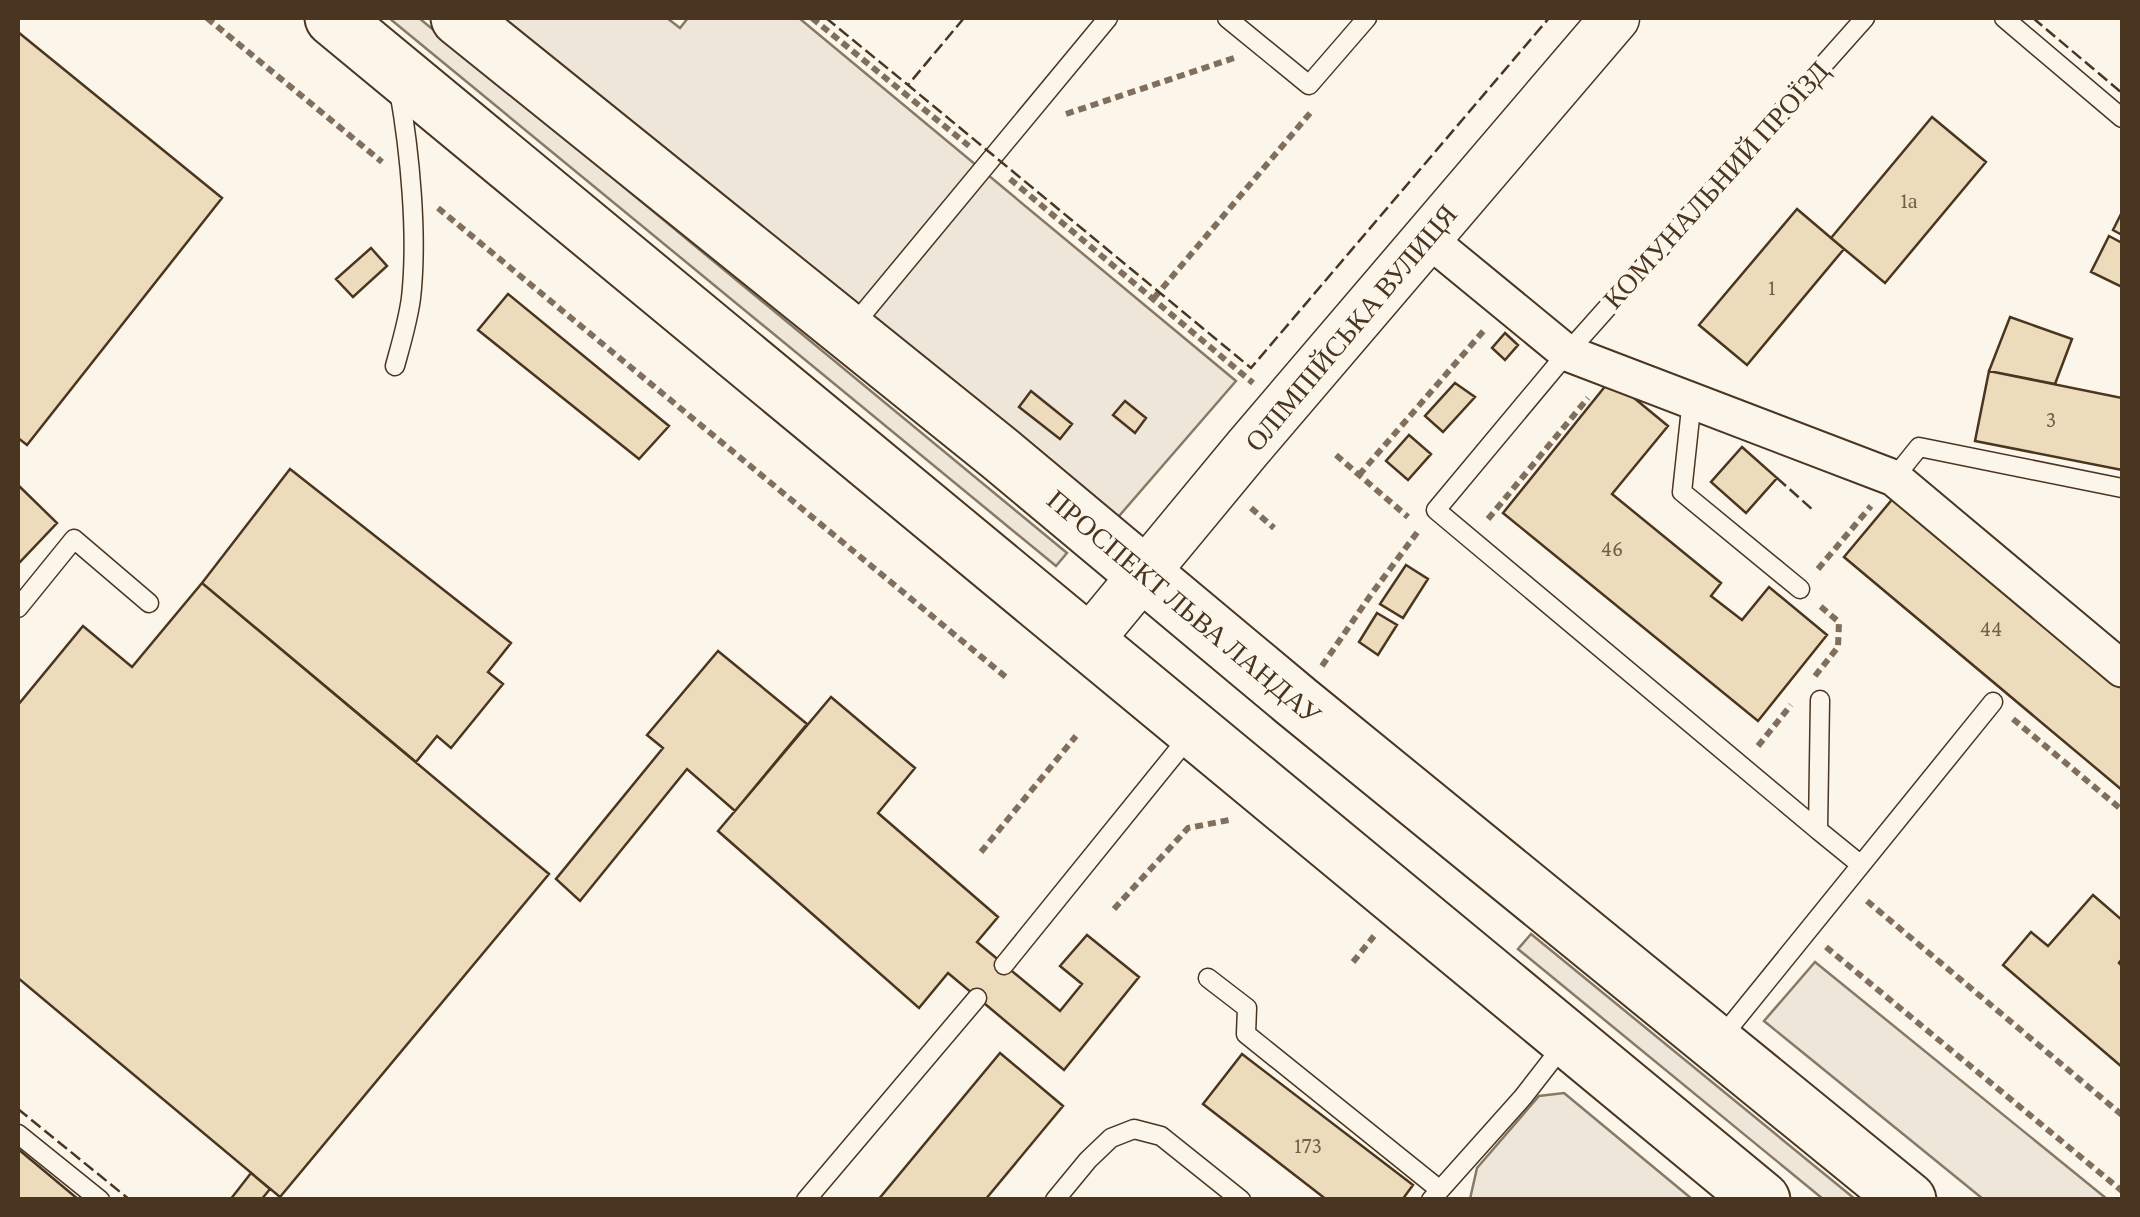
<svg xmlns="http://www.w3.org/2000/svg" width="2140" height="1217" font-family="'Crimson Pro',serif">
  <rect width="100%" height="100%" fill="#fbf6e9"/>
  <!-- green -->
  <path fill="#ede6d9" stroke="#887966" stroke-width="2.5" d="M389 18H419L1067 553 1056 566Z
    M493 18H667L680 28 688 18H799L1236 381 1113 523Z
    M1531 934 1855 1199H1823L1518 949Z
    M1815 962 2107 1199H1983L1764 1021Z
    M1564 1093 1692 1199H1470L1477 1168 1539 1096Z"/>
  <!-- building -->
  <path fill="#ecdcbc" stroke="#4a3520" stroke-width="2.5" d="M18 32 222 198 27 445 18 438Z
    M1932 117 1986 162 1885 283 1831 238Z
    M1797 209 1844 249 1747 365 1699 325Z
    M2122 212V235L2113 230Z
    M2109 236 2122 243V287L2091 272Z
    M371 248 387 266 353 297 336 279Z
    M508 294 669 426 639 459 478 330Z
    M2010 317 2072 339 2055 384 1989 371Z
    M1505 333 1518 345 1505 360 1492 348Z
    M1989 371 2122 398V470L1975 441Z
    M1611 379 1668 426 1612 494 1721 583 1711 596 1742 620 1769 587 1827 635 1758 721 1503 513Z
    M1455 383 1475 397 1443 432 1425 416Z
    M1031 391 1072 424 1060 439 1019 407Z
    M1125 401 1146 418 1135 433 1113 415Z
    M1409 435 1431 454 1408 480 1386 461Z
    M1742 447 1777 478 1746 513 1711 482Z
    M290 469 511 643 488 672 503 684 451 748 437 736 416 762 202 583Z
    M18 485 57 523 18 564Z
    M1895 496 2122 686V790L1844 557Z
    M1406 565 1428 579 1403 618 1380 604Z
    M202 583 549 874 280 1197 18 978V705L83 626 132 667Z
    M1377 613 1397 625 1378 655 1359 642Z
    M718 651 807 724 735 811 687 769 580 901 556 879 663 748 647 735Z
    M831 697 915 768 878 813 998 917 977 942 1060 1011 1082 984 1060 966 1087 935 1139 977 1064 1070 948 973 919 1008 718 831Z
    M2093 895 2122 920V959L2119 963 2122 966V1067L2003 965 2031 932 2048 946Z
    M1000 1053 1063 1106 985 1200H878Z
    M1242 1054 1413 1185 1402 1200H1327L1203 1104Z
    M18 1149 79 1200H18Z
    M251 1173 270 1189 261 1200H230Z"/>
  <g fill="none" stroke-linecap="round" stroke-linejoin="round">
    <defs>
      <path id="lane" d="M1227 18 1309 85 1367 18
        M2004 18 2122 118
        M852 327 1108 18
        M395 366C401 344 408 321 411 298 418 235 410 153 399 90
        M1692 399 1682 492 1800 589
        M1894 478 1919 447 2122 488
        M18 608 74 539 149 603
        M1820 700 1818 830 1861 865
        M1818 830 1436 510 1567 353 1865 18
        M1004 965 1191 734
        M1208 978 1247 1008 1246 1034 1440 1190
        M1720 1039 1993 702
        M18 1134 100 1200
        M806 1200 977 998
        M1055 1200 1088 1160 1111 1138 1134 1129 1161 1136 1241 1200
        M1431 1200 1523 1097 1565 1043"/>
      <path id="street" d="M1427 238 1567 353 1894 478 2122 669"/>
      <path id="secondary" d="M1089 640 1247 449 1615 18"/>
      <path id="primary" d="M333 18 1762 1200
        M459 18 999 453 1297 702 1908 1200"/>
    </defs>
    <!-- lane casing -->
    <use href="#lane" stroke="#4a3520" stroke-width="21"/>
    <!-- street casing -->
    <use href="#street" stroke="#4a3520" stroke-width="39"/>
    <!-- secondary casing -->
    <use href="#secondary" stroke="#4a3520" stroke-width="51"/>
    <!-- primary casing -->
    <use href="#primary" stroke="#4a3520" stroke-width="59"/>
    <!-- path -->
    <path stroke="#7f6f5c" stroke-width="6" stroke-dasharray="8 5" stroke-linecap="butt" d="M207 18 382 162
      M812 18 969 146
      M1066 114 1234 58
      M1010 179 1253 383
      M438 208 1007 678
      M1154 298 1311 112
      M1336 455 1408 517
      M1359 475 1486 328
      M1251 508 1274 528
      M1488 519 1588 398
      M1818 569 1871 506
      M1322 666 1370 596 1419 530
      M1815 676 1838 647 1839 622 1820 606
      M2013 719 2122 810
      M1758 746 1791 705
      M981 852 1076 736
      M1867 901 2122 1115
      M1114 909 1188 828 1229 820
      M1826 947 2122 1191
      M1353 962 1374 936"/>
    <!-- lane -->
    <use href="#lane" stroke="#fbf6e9" stroke-width="18"/>
    <!-- street -->
    <use href="#street" stroke="#fbf6e9" stroke-width="35"/>
    <!-- secondary -->
    <use href="#secondary" stroke="#fbf6e9" stroke-width="48"/>
    <!-- primary -->
    <use href="#primary" stroke="#fbf6e9" stroke-width="55"/>
    <!-- fence -->
    <path stroke="#4a3520" stroke-width="2.5" stroke-dasharray="12 5" stroke-linecap="butt" d="M826 18 908 85
      M964 18 908 85 1251 368 1549 18
      M2033 18 2122 93
      M1777 478 1813 510
      M18 1109 130 1200"/>
  </g>
  <g text-anchor="middle" dominant-baseline="central" stroke-width="8" stroke-linejoin="round" paint-order="stroke">
    <!-- number labels -->
    <g font-size="22" fill="#725f47">
      <text x="1909" y="200">1а</text>
      <text x="1772" y="287">1</text>
      <text x="2051" y="419">3</text>
      <text x="1612" y="548">46</text>
      <text x="1991" y="628">44</text>
      <text x="1308" y="1145">173</text>
    </g>
    <!-- street labels -->
    <g font-size="28" fill="#4a3520" stroke="#fbf6e9">
      <text transform="translate(1716 185) rotate(-48)">КОМУНАЛЬНИЙ ПРОЇЗД</text>
      <text transform="translate(1351 328) rotate(-50)">ОЛІМПІЙСЬКА ВУЛИЦЯ</text>
      <text transform="translate(1184 607) rotate(40)">ПРОСПЕКТ ЛЬВА ЛАНДАУ</text>
    </g>
  </g>
  <!-- border -->
  <rect width="2140" height="1217" fill="none" stroke="#4a3520" stroke-width="40"/>
</svg>
